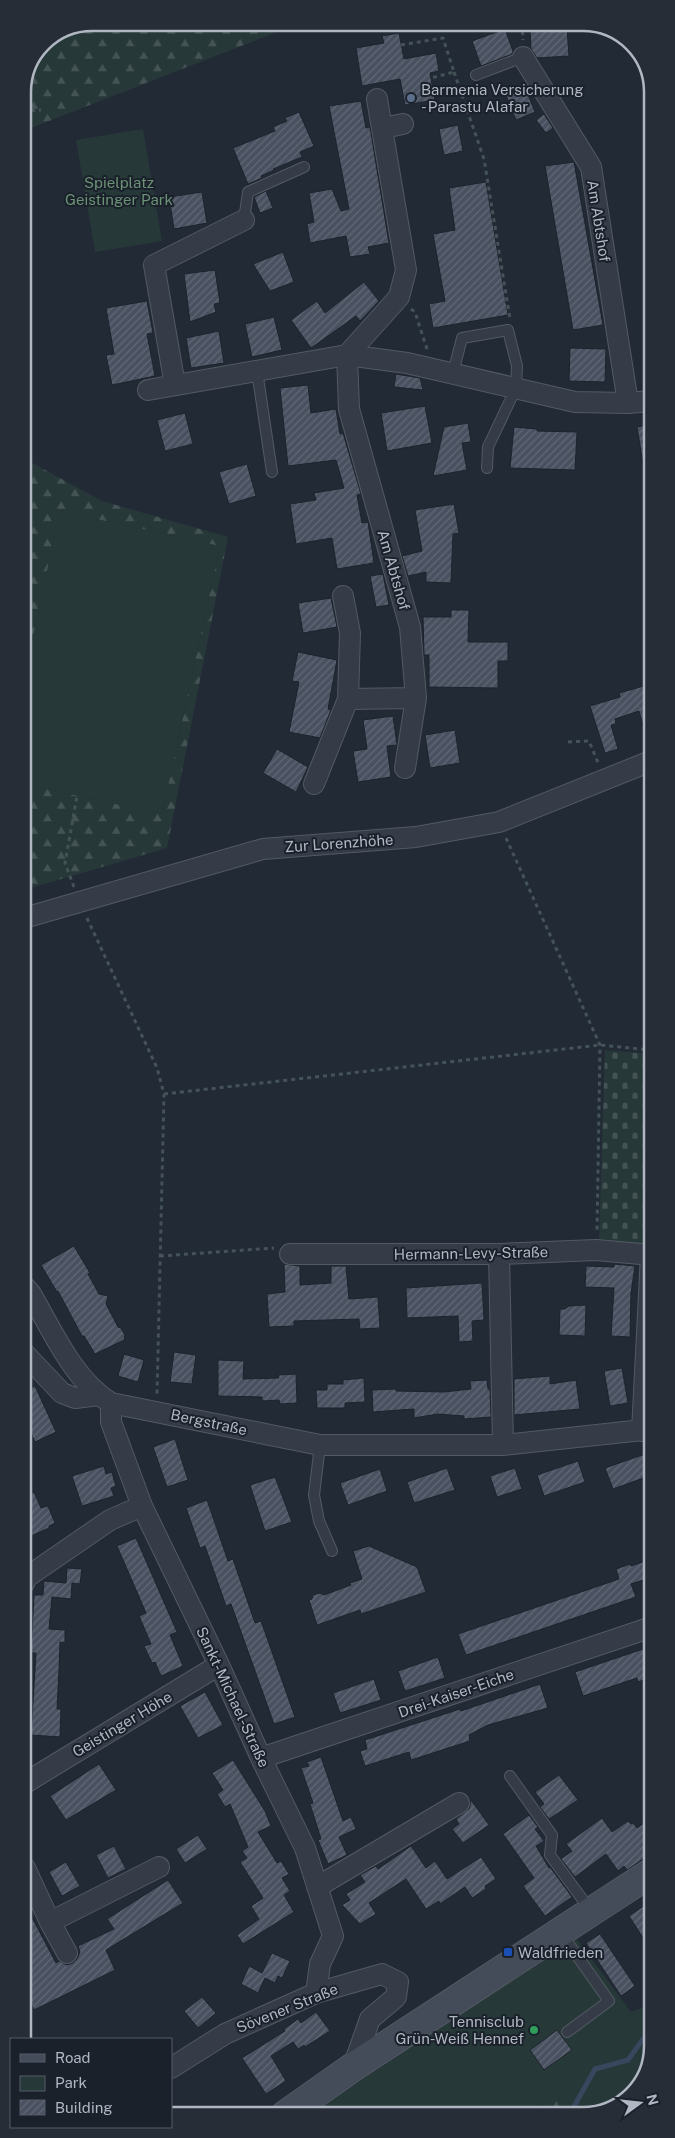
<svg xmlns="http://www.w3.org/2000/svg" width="675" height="2138" font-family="'Public Sans',sans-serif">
  <defs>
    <pattern id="forest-firs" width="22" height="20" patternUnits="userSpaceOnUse" patternTransform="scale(1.25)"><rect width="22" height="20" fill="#273839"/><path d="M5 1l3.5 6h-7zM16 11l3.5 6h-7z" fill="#445354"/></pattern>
    <pattern id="cemetery-stones" width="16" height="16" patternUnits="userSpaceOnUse" patternTransform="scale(1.25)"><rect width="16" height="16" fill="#273839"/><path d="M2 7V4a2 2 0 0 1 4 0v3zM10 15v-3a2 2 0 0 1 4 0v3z" fill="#445354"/></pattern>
    <pattern id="building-hatch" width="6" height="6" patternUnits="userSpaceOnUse" patternTransform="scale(1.25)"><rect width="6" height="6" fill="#495160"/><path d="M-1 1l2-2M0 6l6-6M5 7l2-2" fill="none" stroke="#616875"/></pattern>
  </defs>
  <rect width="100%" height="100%" fill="#222a36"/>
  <!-- green -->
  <path fill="#273839" d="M143 129 162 241 95 252 76 140Z
    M60 511 220 546 162 814 23 784V683Z
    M568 1927 631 2012 646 2006 652 2002V2046L638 2088 600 2113H568L556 2094 531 2113 288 2114Z"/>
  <!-- forest -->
  <path fill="url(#forest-firs)" d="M93 23H300L23 131V88L43 43Z
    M23 458 102 501 228 537 167 848 24 890 23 784 162 814 220 546 60 511 23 683Z
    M556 2094 568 2113H531Z"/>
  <!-- cemetery -->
  <path fill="url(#cemetery-stones)" d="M605 1050 651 1054 652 1249 599 1243Z"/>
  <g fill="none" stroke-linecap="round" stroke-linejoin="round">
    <!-- stream -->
    <path stroke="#39475e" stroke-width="5" d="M568 2113 572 2110 595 2069 628 2060 643 2039 652 2034
      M365 2114 387 2110 402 2114"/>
  </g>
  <!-- building -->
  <path fill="url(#building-hatch)" stroke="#1d232d" d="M567 28 569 56 537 58 531 49 530 30Z
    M505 29 513 51 512 54 481 66 472 41Z
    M399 33 404 59 436 53 439 71 430 73 435 100 405 105 400 79 362 86 356 48 384 43 382 36Z
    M525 87 535 112 516 120 506 95Z
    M361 101 366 128 370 127 389 243 368 247 370 254 350 257 346 236 310 243 307 224 314 222 309 193 332 189 341 211 349 209 329 106Z
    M299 112 314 146 300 152 302 157 273 169 274 170 261 176 262 178 248 184 233 148 275 131 273 127 287 121 285 118Z
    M544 114 553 128 546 133 536 120Z
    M458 125 463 151 444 155 439 129Z
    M574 162 603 325 573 330 545 166Z
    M486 182 508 315 433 328 429 304 445 301 433 234 455 230 449 188Z
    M266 191 273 208 260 213 254 197Z
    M202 192 207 223 174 229 169 197Z
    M283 252 294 282 270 291 253 264Z
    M215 270 220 303 214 304 216 312 190 322 184 274Z
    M364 282 379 301 360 321 356 316 311 348 291 320 317 301 325 313Z
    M147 301 153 333 147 334 155 376 112 385 106 355 114 354 106 308Z
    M274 317 282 350 252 357 245 324Z
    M219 331 224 363 191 368 186 338Z
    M570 348 606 349 605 382 569 381Z
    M396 374 420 378 423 390 394 387Z
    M308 385 311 413 336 409 340 434 343 433 361 494 357 495 362 523 368 522 374 563 337 569 332 538 296 544 290 504 316 500 314 493 344 488 336 460 288 466 280 388Z
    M425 406 432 443 387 451 381 413Z
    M185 413 193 444 165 451 157 420Z
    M468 423 471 442 462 443 467 470 433 476 444 427Z
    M651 424V464H643L637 427Z
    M514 427 537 429V431L577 432 575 470 510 468Z
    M247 464 256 496 229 504 219 472Z
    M454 504 459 533 453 534 451 583 426 582V572L408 576 402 556 422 551 415 510Z
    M383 574 389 605 376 607 370 576Z
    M331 598 337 627 303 633 298 603Z
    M451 610H469L468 642H508V661H498V688L429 687V655H424L423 617H451Z
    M298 652 337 660 328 709 331 710 320 738 289 732 299 682 292 681Z
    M651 684V738H647L639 711 615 719 616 724 611 725 618 749 605 753 590 706 620 697 619 693Z
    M393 716 397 745 387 746 391 777 358 782 353 751 367 749 363 720Z
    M455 730 460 763 430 768 425 735Z
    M277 749 308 767 296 792 263 773Z
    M74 1246 90 1273 88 1274 99 1294 108 1296 106 1304 118 1327 121 1328 125 1335 124 1340 95 1354 84 1336H82L58 1291 57 1292 41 1265Z
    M284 1264 300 1266V1285L331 1283V1266H346L349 1299 378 1297 380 1328 360 1329 359 1319 294 1321V1326L269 1327 267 1294 285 1292Z
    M614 1264 635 1266 631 1293 630 1337 611 1336 614 1288 585 1287 586 1266 614 1267Z
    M482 1283 484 1320 472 1321 473 1341 459 1342 458 1316 407 1318 406 1288Z
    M586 1305 585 1336 559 1335 560 1309H565L569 1306Z
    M174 1352 196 1355 192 1384 170 1382Z
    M124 1354 144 1360 138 1382 118 1376Z
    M218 1360 244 1361 243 1379 279 1378 278 1375 296 1374 297 1403 280 1404 279 1400 262 1401V1397L218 1396Z
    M622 1368 628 1403 610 1406 604 1371Z
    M550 1376V1384L576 1380 580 1409 514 1415V1379Z
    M364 1378 365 1402 345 1403V1408H317L316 1390H327V1384H343V1380Z
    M487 1380 488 1389H490L491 1417 464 1419V1416L438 1414 414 1418V1409L373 1412 372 1390 396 1389V1391L444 1392 471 1389 470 1381Z
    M35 1386 56 1432 35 1442 24 1418V1391Z
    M175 1439 188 1480 167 1487 153 1447Z
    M645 1454 652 1475 613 1489 605 1468Z
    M578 1461 585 1482 544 1496 537 1475Z
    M104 1466 106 1474 112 1472 114 1480 116 1486 111 1488 114 1496 82 1506 72 1476Z
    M447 1468 455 1490 414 1503 407 1482Z
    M515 1468 522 1489 497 1497 490 1476Z
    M380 1469 387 1491 348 1505 340 1483Z
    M275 1477 292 1522 265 1531 250 1485Z
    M34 1492 41 1508 48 1506 55 1523 49 1526V1528L24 1539V1496Z
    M207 1500 228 1561 233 1559 255 1623 261 1621 295 1717 274 1724 231 1604 226 1606 205 1546 200 1548 186 1508Z
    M136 1538 177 1632 170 1635 183 1666 161 1676 155 1662 152 1663 144 1646 151 1644 139 1616 146 1613 117 1546Z
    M369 1546 417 1567 426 1592 361 1614 360 1610 317 1625 309 1600 312 1599 313 1595 320 1593 324 1595 351 1585 350 1583 362 1579 353 1551Z
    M649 1560 652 1577 631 1584 636 1597 466 1655 458 1634 619 1579 616 1569 630 1564 631 1566Z
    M67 1568 82 1569 80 1584 72 1583 71 1599 52 1597 49 1629 65 1630V1643L60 1642 59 1671 57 1709H61L60 1737 31 1735 36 1653H31L34 1595H43L44 1581 66 1583Z
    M652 1646V1677L638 1682 637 1678 583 1696 575 1672Z
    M438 1657 445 1678 405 1691 398 1671Z
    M374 1679 381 1700 340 1713 333 1693Z
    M540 1684 548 1708 488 1725 469 1735 470 1741 411 1760 409 1752 365 1766 360 1751 367 1749 365 1740 460 1709 461 1711Z
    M205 1692 223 1725 198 1738 180 1706Z
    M321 1757 343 1821 351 1817 356 1829 339 1837 347 1855 328 1864 318 1840 321 1839 310 1804 313 1803 301 1768 309 1766 307 1762Z
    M233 1760 265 1811 271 1826 258 1832 277 1863 281 1861 289 1874 282 1878 290 1891 284 1895 294 1912 243 1944 237 1935 259 1919 251 1906 263 1898 240 1862 247 1858 242 1851 248 1847 230 1804 225 1807 217 1794 223 1790 212 1773Z
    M99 1764 116 1790 66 1820 50 1796Z
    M559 1775 578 1800 549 1819 540 1807 544 1804 535 1792Z
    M471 1800 489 1825 463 1843 452 1829 459 1824 456 1819 469 1809Z
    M529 1815 538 1827 535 1829 544 1841 536 1846 549 1868 550 1867 572 1897 545 1916 523 1886 534 1878 503 1834Z
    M602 1818 612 1832 628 1821 631 1824 633 1823 637 1828 652 1818V1857L643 1859 627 1870 624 1866 618 1871 606 1854 575 1877 561 1859 572 1851 566 1844Z
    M198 1835 207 1849 185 1863 176 1849Z
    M114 1846 126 1869 108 1878 96 1855Z
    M411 1846 426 1868 435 1861 447 1879 481 1857 496 1879 485 1886 486 1889 472 1898 465 1887 440 1904 439 1901 426 1909 406 1879 369 1903 376 1914 360 1924 342 1905 350 1900 346 1894 365 1882 360 1875 376 1866 378 1869Z
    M66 1862 80 1886 62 1896 49 1872Z
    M168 1880 183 1903 106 1950 115 1970 34 2010 25 1991V1982L30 1979 25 1970V1904L56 1963 59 1961 67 1965 73 1963 77 1959 80 1952 78 1946 114 1929 107 1919Z
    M648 1903 652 1911V1952L629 1916Z
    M600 1934 635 1986 621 1996 586 1943Z
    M272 1953 290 1961 282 1978 278 1976 275 1983 265 1978 258 1993 241 1984 249 1966 262 1973Z
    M202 1997 216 2013 198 2028 184 2011Z
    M316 2012 330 2031 305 2047 304 2045 298 2049 293 2042 271 2056 286 2081 266 2094 242 2058 285 2031 284 2029 298 2019 301 2023Z
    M557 2030 572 2050 544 2070 530 2050Z"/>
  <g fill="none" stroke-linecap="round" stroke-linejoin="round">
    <defs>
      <path id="service" d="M476 75 523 57
        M244 220 248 192 304 167
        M257 371 272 472
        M453 373 462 338 508 330 517 366 516 388 488 447 487 468
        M320 1445 314 1495 319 1521 332 1551
        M510 1776 552 1835 550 1855 591 1911
        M561 1933 609 2001 567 2032"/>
      <path id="minor" d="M523 57 591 167 628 403
        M383 128 403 124
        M175 385 154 265 244 220
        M148 390 347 355 407 363 575 402 628 403 651 401
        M343 596 350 633 348 699 416 698 410 627 349 409 347 355 399 297 406 270 377 99
        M405 768 416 698
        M314 784 348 699
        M24 918 263 849 416 837 499 822 651 761
        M290 1254H499L596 1250 652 1255
        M499 1254 503 1445
        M24 1286 31 1294C52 1330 74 1381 111 1403L320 1445H503L652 1429
        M24 1353 62 1393 75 1398 99 1395
        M111 1403V1422L142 1506 219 1665 261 1758 305 1848 333 1936 320 1964 316 1993
        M642 1431 651 1255
        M24 1583 27 1577 110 1520 142 1506
        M261 1758 652 1627
        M25 1783 219 1665
        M25 1868 50 1922 159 1867
        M317 1887 459 1803
        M50 1922 67 1953
        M171 2068 225 2034 316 1993 382 1974 398 1982 396 1997 370 2019 353 2067"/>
      <path id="secondary" d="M285 2115 353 2067 652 1872"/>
    </defs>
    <!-- service casing -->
    <use href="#service" stroke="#535a64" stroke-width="12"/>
    <!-- minor casing -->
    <use href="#minor" stroke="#535a64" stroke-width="22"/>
    <!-- secondary casing -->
    <use href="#secondary" stroke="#535a64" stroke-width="30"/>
    <!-- path -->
    <path stroke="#445357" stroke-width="3" stroke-dasharray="4 4" stroke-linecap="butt" d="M522 23 523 40
      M401 45 443 38 454 72 431 78
      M454 72 484 159 510 319
      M23 111 41 110
      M411 309 415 312 427 349
      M568 742 589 741 599 765
      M506 838 600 1045 597 1232
      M74 887 65 863 77 796
      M87 918 157 1068 164 1094 157 1395
      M164 1094 600 1045 651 1050
      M160 1256 274 1248"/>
    <!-- service -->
    <use href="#service" stroke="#363c47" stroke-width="10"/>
    <!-- minor -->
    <use href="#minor" stroke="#363c47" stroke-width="20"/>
    <!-- secondary -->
    <use href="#secondary" stroke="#444b59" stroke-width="28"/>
  </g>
  <!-- markers -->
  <circle fill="#5c6f8a" stroke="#1b212b" stroke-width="2" cx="411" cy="98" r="5"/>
  <rect fill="#1a4fb4" stroke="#1b212b" stroke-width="2" x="503" y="1947" width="10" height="10" rx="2.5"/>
  <circle fill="#2e9e5b" stroke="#1b212b" stroke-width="2" cx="534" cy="2030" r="5"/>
  <g text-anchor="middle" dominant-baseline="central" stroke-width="4" stroke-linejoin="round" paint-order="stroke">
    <!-- poi labels -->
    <g font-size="15" fill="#b0b7c3" stroke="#1b212b" text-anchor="start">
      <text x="421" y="89">Barmenia Versicherung<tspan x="421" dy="17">- Parastu Alafar</tspan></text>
      <text x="518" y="1952">Waldfrieden</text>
      <text x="524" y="2021" text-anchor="end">Tennisclub<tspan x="524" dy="17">Grün-Weiß Hennef</tspan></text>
    </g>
    <!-- park labels -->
    <g font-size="15" fill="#6a9175" stroke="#1b212b">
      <text x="119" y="182">Spielplatz<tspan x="119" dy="17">Geistinger Park</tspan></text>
    </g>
    <!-- street labels -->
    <g font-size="15" fill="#b0b7c3" stroke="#1b212b">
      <text transform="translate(599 221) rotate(81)">Am Abtshof</text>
      <text transform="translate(394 570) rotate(74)">Am Abtshof</text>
      <text transform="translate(339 843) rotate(-4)">Zur Lorenzhöhe</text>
      <text transform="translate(471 1253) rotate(-1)">Hermann-Levy-Straße</text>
      <text transform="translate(209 1422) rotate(12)">Bergstraße</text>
      <text transform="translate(456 1693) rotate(-19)">Drei-Kaiser-Eiche</text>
      <text transform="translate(233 1697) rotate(65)">Sankt-Michael-Straße</text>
      <text transform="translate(122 1724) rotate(-31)">Geistinger Höhe</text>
      <text transform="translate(287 2008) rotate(-22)">Sövener Straße</text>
    </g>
  </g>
  <!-- crop -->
  <path d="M0 0H675V2138H0ZM92 31H583A61 61 0 0 1 644 92V2046A61 61 0 0 1 583 2107H92A61 61 0 0 1 31 2046V92A61 61 0 0 1 92 31Z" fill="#272d37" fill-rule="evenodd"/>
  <path fill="none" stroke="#b0b7c3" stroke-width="2.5" d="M92 31H583A61 61 0 0 1 644 92V2046A61 61 0 0 1 583 2107H92A61 61 0 0 1 31 2046V92A61 61 0 0 1 92 31Z"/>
  <!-- legend -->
  <rect x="10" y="2038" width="162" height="90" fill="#1b212b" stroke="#575d68"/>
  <rect x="20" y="2054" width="25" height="8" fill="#444b59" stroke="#575d68"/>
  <text x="55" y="2063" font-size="15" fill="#b0b7c3">Road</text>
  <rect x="20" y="2076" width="25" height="15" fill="#273839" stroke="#575d68"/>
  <text x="55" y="2088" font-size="15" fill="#b0b7c3">Park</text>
  <rect x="20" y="2100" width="25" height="15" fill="url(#building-hatch)" stroke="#575d68"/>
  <text x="55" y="2113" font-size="15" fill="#b0b7c3">Building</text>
  <!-- north arrow -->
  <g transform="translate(640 2103) rotate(75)" stroke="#1b212b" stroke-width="4" paint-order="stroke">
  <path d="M0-4L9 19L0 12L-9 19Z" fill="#b0b7c3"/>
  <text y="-8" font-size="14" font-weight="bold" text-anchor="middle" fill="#b0b7c3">N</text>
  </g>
</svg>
